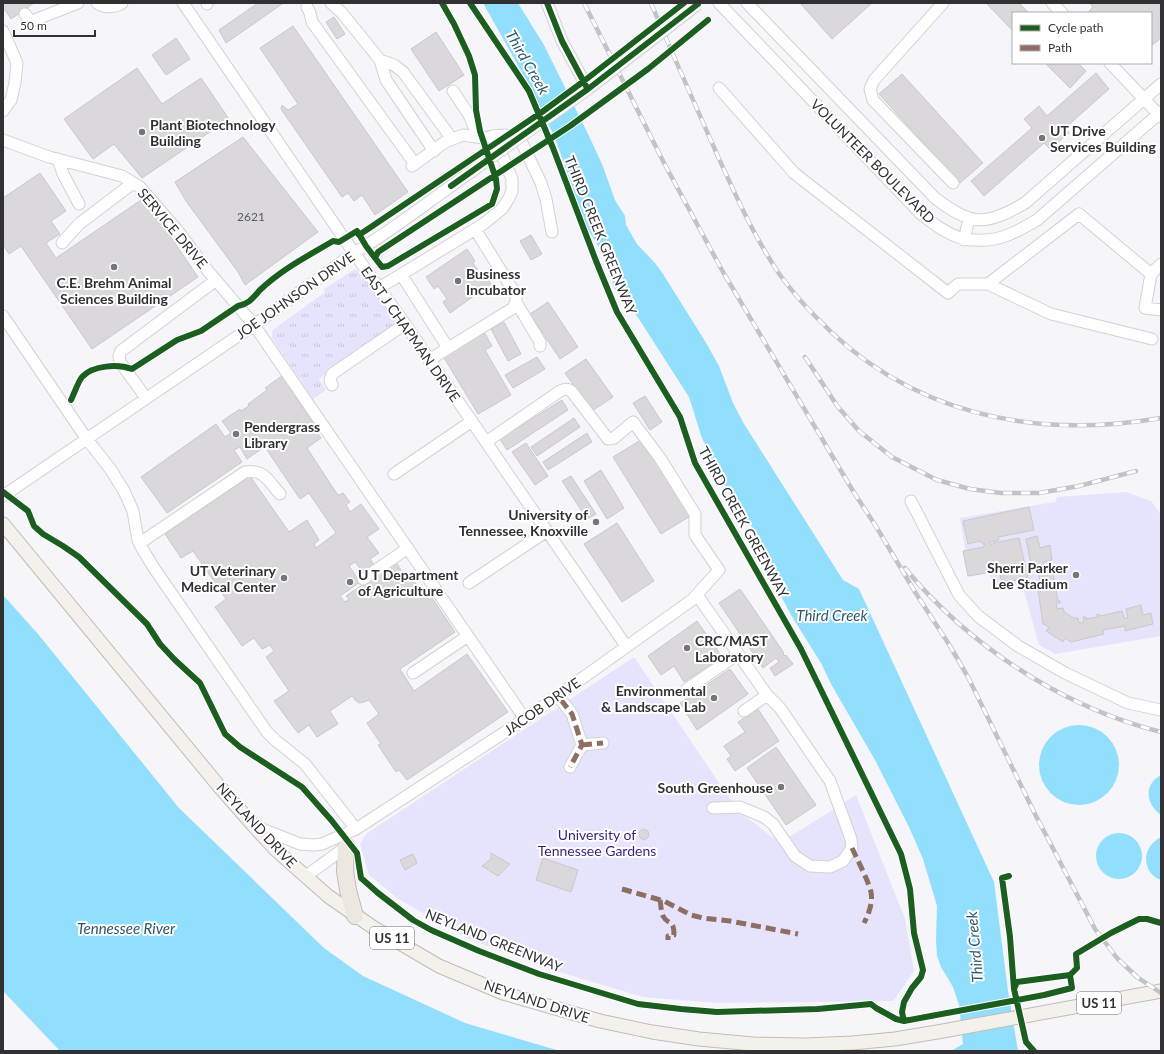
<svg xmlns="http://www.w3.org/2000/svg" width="1164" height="1054" font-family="Lato,sans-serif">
  <defs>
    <pattern id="park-tufts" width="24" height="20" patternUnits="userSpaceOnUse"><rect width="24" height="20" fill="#e6e4fc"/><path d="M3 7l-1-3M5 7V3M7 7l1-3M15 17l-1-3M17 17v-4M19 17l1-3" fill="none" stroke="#c6c4d9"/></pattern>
  </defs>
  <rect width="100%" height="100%" fill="#f5f5fa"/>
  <!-- park -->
  <path fill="url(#park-tufts)" d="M355 269 359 271 396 320V327L319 379 325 388V391L313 399 272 338V331L278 326 324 293V289Z"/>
  <!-- garden -->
  <path fill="#e6e4fc" d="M1126 492 1151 501 1161 514V636L1055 654 1039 645 1022 584 993 588 989 572 970 577 960 518 1055 502 1057 497Z
    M634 657 738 811 780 843 856 795 905 919 914 971 893 1001 717 1003 643 997 553 970 469 939 400 900 369 875 360 844 366 834Z"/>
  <!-- water -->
  <path fill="#92dffd" d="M483 3H518L544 45 589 136 602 164 615 200 625 216 626 225 637 244 655 263 663 274 705 341 719 366 733 403 744 424 843 580 859 589 994 882 1008 991 1018 1051H951L963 1044 959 1005 953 987 941 967 937 956 936 940 937 906 923 859 909 827 875 760 831 684 821 663 791 615 780 594 751 525 742 511 715 470 701 435 689 397 637 316 614 288 605 257 587 228 555 138 533 92Z
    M3 595 38 634 179 808 324 948 363 976 465 1023 560 1051H60L3 991Z
    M1039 765a40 40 0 1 1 80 0a40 40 0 1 1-80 0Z
    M1161 775V815C1146 804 1143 785 1161 775Z
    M1096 856a23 23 0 1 1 46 0a23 23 0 1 1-46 0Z
    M1161 837V880C1148 876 1142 860 1149 848 1152 843 1156 840 1161 837Z"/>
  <!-- building -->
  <path fill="#dad8da" stroke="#cac8ca" d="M3 3H34L11 19 3 7Z
    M258 3H281L282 4 226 43 219 30Z
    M800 3H872L832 39Z
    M986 3H1019L1029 13H1013V31Z
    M1090 3H1161V38L1151 46V13H1090L1089 11 1093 7Z
    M334 17 345 34 337 39 326 22Z
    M293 26 408 192 375 215 362 195 354 201 348 193 342 197 281 109 282 105 288 110 298 104 260 48Z
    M436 32 464 75 439 91 411 49Z
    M176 38 190 59 166 75 152 55Z
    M1045 63H1078L1086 71 1070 88Z
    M137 68 162 104 201 78 229 119 142 178 114 144 93 159 64 119Z
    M1096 73 1109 89 1065 128 1069 133 1050 149 1044 143 984 196 971 181 1032 128 1024 119 1039 106 1047 116Z
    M902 74 983 163 960 183 879 94Z
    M243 137 318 232 245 285 238 272 186 201 175 182Z
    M40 173 66 211 51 221 60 234 46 243 56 258 144 198 198 277 92 349 21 246 9 254 3 245V198Z
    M531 235 542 254 531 260 520 241Z
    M467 249 475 261 473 263 481 275 483 273 491 284 450 313 443 302 447 299 438 286 434 289 426 277Z
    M548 302 578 347 560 359 530 314Z
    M504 322 521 354 508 361 491 329Z
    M484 332 492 346 485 350 511 395 478 414 443 356Z
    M537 357 545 369 513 388 505 375Z
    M586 359 613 397 592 411 565 373Z
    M282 376 316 428 314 429 321 438 307 448 337 494 339 495 343 493 350 502 346 505 350 512 361 504 379 529 367 537 379 553 370 559 374 565 363 572 355 562 349 566 360 582 340 596 345 602 349 599 346 596 396 562 405 577 409 574 426 598 430 595 455 632 400 669 414 691 467 654 508 712 407 780 399 770 396 772 378 745 381 744 367 723 379 714 369 700 364 702 359 703 355 700 352 696 330 711 338 724 317 737 309 725 298 733 274 701 289 691 266 657 274 651 270 645 262 649 254 638 242 646 215 607 226 599 193 551 181 558 165 534 250 476 289 532 307 520 319 540 314 544 316 548 336 533 309 493 300 499 267 450 272 446 270 443 247 459 240 447 234 450 242 462 167 513 141 477 216 424 225 437 231 433 222 421 240 409 241 411 249 406 248 404 267 390 265 388Z
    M645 396 662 422 650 430 633 403Z
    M562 400 568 410 507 450 500 439Z
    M574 418 580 427 537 456 531 447Z
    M587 433 592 442 548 470 543 462Z
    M644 438 692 515 661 534 613 457Z
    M526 443 548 476 535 485 512 452Z
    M601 470 624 508 607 519 584 481Z
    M571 476 596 514 587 519 562 481Z
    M1029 507 1034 530 998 537 999 540 990 542 991 545 993 544V543L1019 538 1028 578 1002 583 999 571 968 576 963 551 984 547V543H981L980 541 968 544 963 521Z
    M617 523 654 581 622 602 584 544Z
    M1037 536 1040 548 1050 545 1052 560 1043 562 1044 565 1053 564 1054 568H1052L1058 601H1060V603H1056L1057 609 1063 608 1064 612 1074 618H1078L1079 623 1084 622 1083 617H1086V619L1097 617 1096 615 1099 614 1100 616 1122 611 1124 618H1128L1126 609 1141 605 1143 615 1151 613 1153 624 1125 631V626L1103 630 1104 634 1071 642 1065 638 1063 642 1046 631 1049 627 1043 624 1038 590 1042 589 1037 568 1032 569 1026 539Z
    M740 589 784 653 783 654 785 656 786 655 793 664 775 676 770 668 779 662 776 658 763 668 719 603Z
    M697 621 722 657 684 682 674 666 661 675 648 656Z
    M730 669 748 694 697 730 680 703Z
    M758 709 779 741 735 771 727 759 731 756 724 746 745 732 738 722Z
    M776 747 816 805 786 825 747 768Z
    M643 829 648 831 649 836 645 840 640 838 639 832Z
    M491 853 510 864 498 876 482 866 491 859Z
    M413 854 417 863 405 870 400 860Z
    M543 858 578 870 571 892 536 880Z"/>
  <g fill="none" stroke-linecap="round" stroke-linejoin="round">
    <defs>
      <path id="minor" d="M97 3C104 8 114 8 122 3
        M183 3 354 253 405 324 547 531 626 646
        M207 3V4
        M331 3 342 13 380 60 394 65 403 72 452 139
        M547 3 562 41 588 89
        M719 3 921 214C934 224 948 235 964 239 968 240 972 240 976 240 1000 242 1018 231 1037 220L1161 112
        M747 3 935 198C972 226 985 226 1025 203L1161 84
        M943 3 874 80 870 89 873 100 953 183
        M1052 3 1062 13
        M307 7 310 13 312 22 415 164
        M25 14 29 19 32 21 78 3
        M3 31 17 63 15 83 11 100 3 111
        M380 60 386 80 434 151
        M1110 63 1161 117
        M719 88 794 173 948 293 958 284H988
        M453 91 469 115 478 137
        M492 136 505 135 512 136 522 143 541 183 546 199 552 232
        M3 140 49 157 122 176 140 187 178 231 208 271 254 325 525 719
        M58 159 63 174 79 204
        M964 240 969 219
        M62 243 79 224 133 183
        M1161 264 1151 274 1145 308 1161 310
        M401 274 448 348
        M1151 274 1079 214 988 284 1051 314 1152 339
        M379 288 482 225 502 209 509 198 512 191V179L496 141 492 136 483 138 463 135 445 142 412 166
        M516 302 540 342V346
        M3 316 86 438 111 470 124 491 133 511 138 540 143 550 154 568 267 732 275 740 305 764 356 829
        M429 360 513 308 516 302V295L475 229
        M332 385 330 380 332 374 405 324
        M146 398 120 362 119 356 121 351 216 280
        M394 474 472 421
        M3 496 254 325 354 253C388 233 419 209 451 186
        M911 501 959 595 978 616 1018 646 1065 673 1128 703 1161 710
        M140 543 245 472C265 469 268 481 280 494
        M363 579 408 548
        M469 583 547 531
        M697 595 767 695 780 708 830 781 851 839 852 848 843 861 830 867 810 866 795 856 773 824 764 817 740 807 713 808
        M413 673 468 636
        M687 689 738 654
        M561 700 572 714 582 745 570 767
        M744 711 767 695
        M582 745 603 743
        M255 826 300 844 314 845 322 844 356 829 525 719 692 600 719 570 695 535V514L660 458 633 422 614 438 608 439 572 392C568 388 565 389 560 391L486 442
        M306 876 346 847 348 844"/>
      <path id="major" d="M3 524 218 785 253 825 276 850 328 896 374 928 439 966 503 993 600 1021 652 1032 699 1039 753 1044 806 1045 852 1043 895 1039 943 1031 1161 991"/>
      <path id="highway" d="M346 847 345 871 348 890 355 916"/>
    </defs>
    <!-- minor casing -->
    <use href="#minor" stroke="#d2d2d5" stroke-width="13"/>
    <!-- major casing -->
    <use href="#major" stroke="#c2bcb5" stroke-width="15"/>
    <!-- highway casing -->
    <use href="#highway" stroke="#c2bcb5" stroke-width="18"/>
    <!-- minor -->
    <use href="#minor" stroke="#fefefe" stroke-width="11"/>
    <!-- major -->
    <use href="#major" stroke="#f4f0ec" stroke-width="13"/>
    <!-- highway -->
    <use href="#highway" stroke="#ece7e0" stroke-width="16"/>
    <defs>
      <path id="rail" d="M584 3 664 163 723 272 853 491 877 528 915 592 950 646 968 677 1035 814 1095 929 1117 958 1137 977 1161 993
        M651 3C672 53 694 102 716 152 735 194 754 237 780 275 791 290 803 304 816 317 908 414 1033 440 1161 418
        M805 357 838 407 859 431 892 457 937 480 970 489 1001 493H1039L1079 486 1136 471
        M905 568C921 588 939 606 958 623 1016 674 1086 713 1161 732"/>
    </defs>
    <!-- rail casing -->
    <use href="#rail" stroke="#c3c3c4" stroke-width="4.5"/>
    <!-- rail -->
    <use href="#rail" stroke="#fff" stroke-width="3" stroke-dasharray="9" stroke-linecap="butt"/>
    <defs>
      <path id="minor-bridge" d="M451 186 588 89 698 4"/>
    </defs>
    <!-- minor-bridge casing -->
    <use href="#minor-bridge" stroke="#d2d2d5" stroke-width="13" stroke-linecap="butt"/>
    <!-- minor-bridge -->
    <use href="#minor-bridge" stroke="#fefefe" stroke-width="11"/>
    <!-- quiet -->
    <path stroke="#8d6e63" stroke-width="5" stroke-dasharray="10 5" stroke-linecap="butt" d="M561 700 572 714 582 745 570 767
      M582 745 603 743
      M852 848C857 859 868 880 871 892 873 903 869 913 864 923
      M622 889 664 901 691 915 703 918 730 921 798 934
      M660 900C661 905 661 912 663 916 668 926 674 918 674 935L668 936V940"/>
    <defs>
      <path id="cycleway" d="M470 3 529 91 553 148 596 261 617 312 680 417 695 463 801 649 901 854 910 889 914 933 923 970 921 977 912 988 904 1002 902 1012 904 1021
        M547 3 562 41 586 86
        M451 186 588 89 698 4
        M359 235 542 112 584 81 684 3
        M375 258 378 252 570 126 648 69 708 20
        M71 400C74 394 78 382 82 377 93 365 118 364 132 369L177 340 201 331 238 306C249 304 253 298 260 290 282 269 308 256 333 241L339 242 357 231 366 246 382 267 388 266 492 204 497 189 496 179 480 131 476 110 475 75 469 56 454 24 442 3
        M3 492 28 511 34 526 43 534 63 546 79 557 147 624 160 644 175 660 200 683 225 734 240 747 302 787 332 821 357 853 361 878 378 893 413 920 431 930 479 951 539 974 638 1004 681 1009 717 1012 818 1009 871 1004 876 1008 896 1019 904 1021 1044 995 1072 988 1070 975 1017 982 1014 989 1026 1042 1034 1051
        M1009 876 1002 878 1010 937 1014 989
        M1070 975 1077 968 1076 954 1111 933 1139 919H1147L1161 923"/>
    </defs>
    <!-- cycleway casing -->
    <use href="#cycleway" stroke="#fff" stroke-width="8"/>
    <!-- cycleway -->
    <use href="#cycleway" stroke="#1b5e20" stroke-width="6"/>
  </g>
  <!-- markers -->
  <g fill="#767679" stroke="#fff" stroke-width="1.5">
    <circle cx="142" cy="132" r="4"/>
    <circle cx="1042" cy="138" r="4"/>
    <circle cx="114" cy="267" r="4"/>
    <circle cx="458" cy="281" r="4"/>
    <circle cx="236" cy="434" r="4"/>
    <circle cx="596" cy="522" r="4"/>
    <circle cx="1076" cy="575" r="4"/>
    <circle cx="284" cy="578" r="4"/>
    <circle cx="350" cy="582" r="4"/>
    <circle cx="687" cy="648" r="4"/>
    <circle cx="714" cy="698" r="4"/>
    <circle cx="781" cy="787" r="4"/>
  </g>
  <g text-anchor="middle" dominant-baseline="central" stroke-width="4" stroke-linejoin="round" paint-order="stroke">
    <!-- number labels -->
    <g font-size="12" fill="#5b5b5e">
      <text x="251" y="216">2621</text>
    </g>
    <!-- shield labels -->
    <g fill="#fff" stroke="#6f6f71" stroke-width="1">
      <rect x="370" y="927" width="44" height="22" rx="3"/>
      <rect x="1077" y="992" width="44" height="22" rx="3"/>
    </g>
    <g font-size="13" font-weight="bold" fill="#313134">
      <text x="392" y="938">US 11</text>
      <text x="1099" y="1003">US 11</text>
    </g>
    <!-- poi labels -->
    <g font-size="14" font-weight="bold" fill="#313134" stroke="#fff" text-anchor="start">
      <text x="150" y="124">Plant Biotechnology<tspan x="150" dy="16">Building</tspan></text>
      <text x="1050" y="130">UT Drive<tspan x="1050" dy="16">Services Building</tspan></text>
      <text x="466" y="273">Business<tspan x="466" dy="16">Incubator</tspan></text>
      <text x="114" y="282" text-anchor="middle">C.E. Brehm Animal<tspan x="114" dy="16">Sciences Building</tspan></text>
      <text x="244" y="426">Pendergrass<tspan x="244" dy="16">Library</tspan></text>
      <text x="588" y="514" text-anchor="end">University of<tspan x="588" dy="16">Tennessee, Knoxville</tspan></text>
      <text x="1068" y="567" text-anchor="end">Sherri Parker<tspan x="1068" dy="16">Lee Stadium</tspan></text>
      <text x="276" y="570" text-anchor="end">UT Veterinary<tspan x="276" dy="16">Medical Center</tspan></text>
      <text x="358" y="574">U T Department<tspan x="358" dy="16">of Agriculture</tspan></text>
      <text x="695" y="640">CRC/MAST<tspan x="695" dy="16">Laboratory</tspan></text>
      <text x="706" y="690" text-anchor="end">Environmental<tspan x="706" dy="16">&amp; Landscape Lab</tspan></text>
      <text x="773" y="787" text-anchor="end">South Greenhouse</text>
    </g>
    <!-- street labels -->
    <g font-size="14" fill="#313134" stroke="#fff">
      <text transform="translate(873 161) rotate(45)">VOLUNTEER BOULEVARD</text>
      <text transform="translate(173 228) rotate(50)">SERVICE DRIVE</text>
      <text transform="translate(601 235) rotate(68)">THIRD CREEK GREENWAY</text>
      <text transform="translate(295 295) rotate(-35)">JOE JOHNSON DRIVE</text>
      <text transform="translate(411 334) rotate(55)">EAST J CHAPMAN DRIVE</text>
      <text transform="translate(744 522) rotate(61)">THIRD CREEK GREENWAY</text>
      <text transform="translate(542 706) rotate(-35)">JACOB DRIVE</text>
      <text transform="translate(257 825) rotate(47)">NEYLAND DRIVE</text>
      <text transform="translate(494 940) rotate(22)">NEYLAND GREENWAY</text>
      <text transform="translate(537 1001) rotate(18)">NEYLAND DRIVE</text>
    </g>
    <!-- park labels -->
    <g font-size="14" fill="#381f7b" stroke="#fff">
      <text x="597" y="834">University of<tspan x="597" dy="16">Tennessee Gardens</tspan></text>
    </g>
    <!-- water labels -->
    <g font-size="15" font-style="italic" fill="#2a586a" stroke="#fff">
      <text transform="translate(528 62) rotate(60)">Third Creek</text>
      <text x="832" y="615">Third Creek</text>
      <text x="126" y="928">Tennessee River</text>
      <text transform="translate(974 947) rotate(-95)">Third Creek</text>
    </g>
  </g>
  <!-- border -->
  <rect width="1164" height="1054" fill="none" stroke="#313134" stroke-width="8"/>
  <!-- legend -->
  <rect x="1012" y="12" width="140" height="52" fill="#ffffff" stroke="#adadae"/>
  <rect x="1020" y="25" width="20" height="6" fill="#1b5e20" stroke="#adadae"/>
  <text x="1048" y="32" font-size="12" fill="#313134">Cycle path</text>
  <rect x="1020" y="45" width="20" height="6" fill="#8d6e63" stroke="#adadae"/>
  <text x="1048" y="52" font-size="12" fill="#313134">Path</text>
  <!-- scale -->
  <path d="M14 30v6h81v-6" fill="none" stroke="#313134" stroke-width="2"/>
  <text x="20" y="30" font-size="12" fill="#313134" stroke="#ffffff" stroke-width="3" paint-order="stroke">50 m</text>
</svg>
